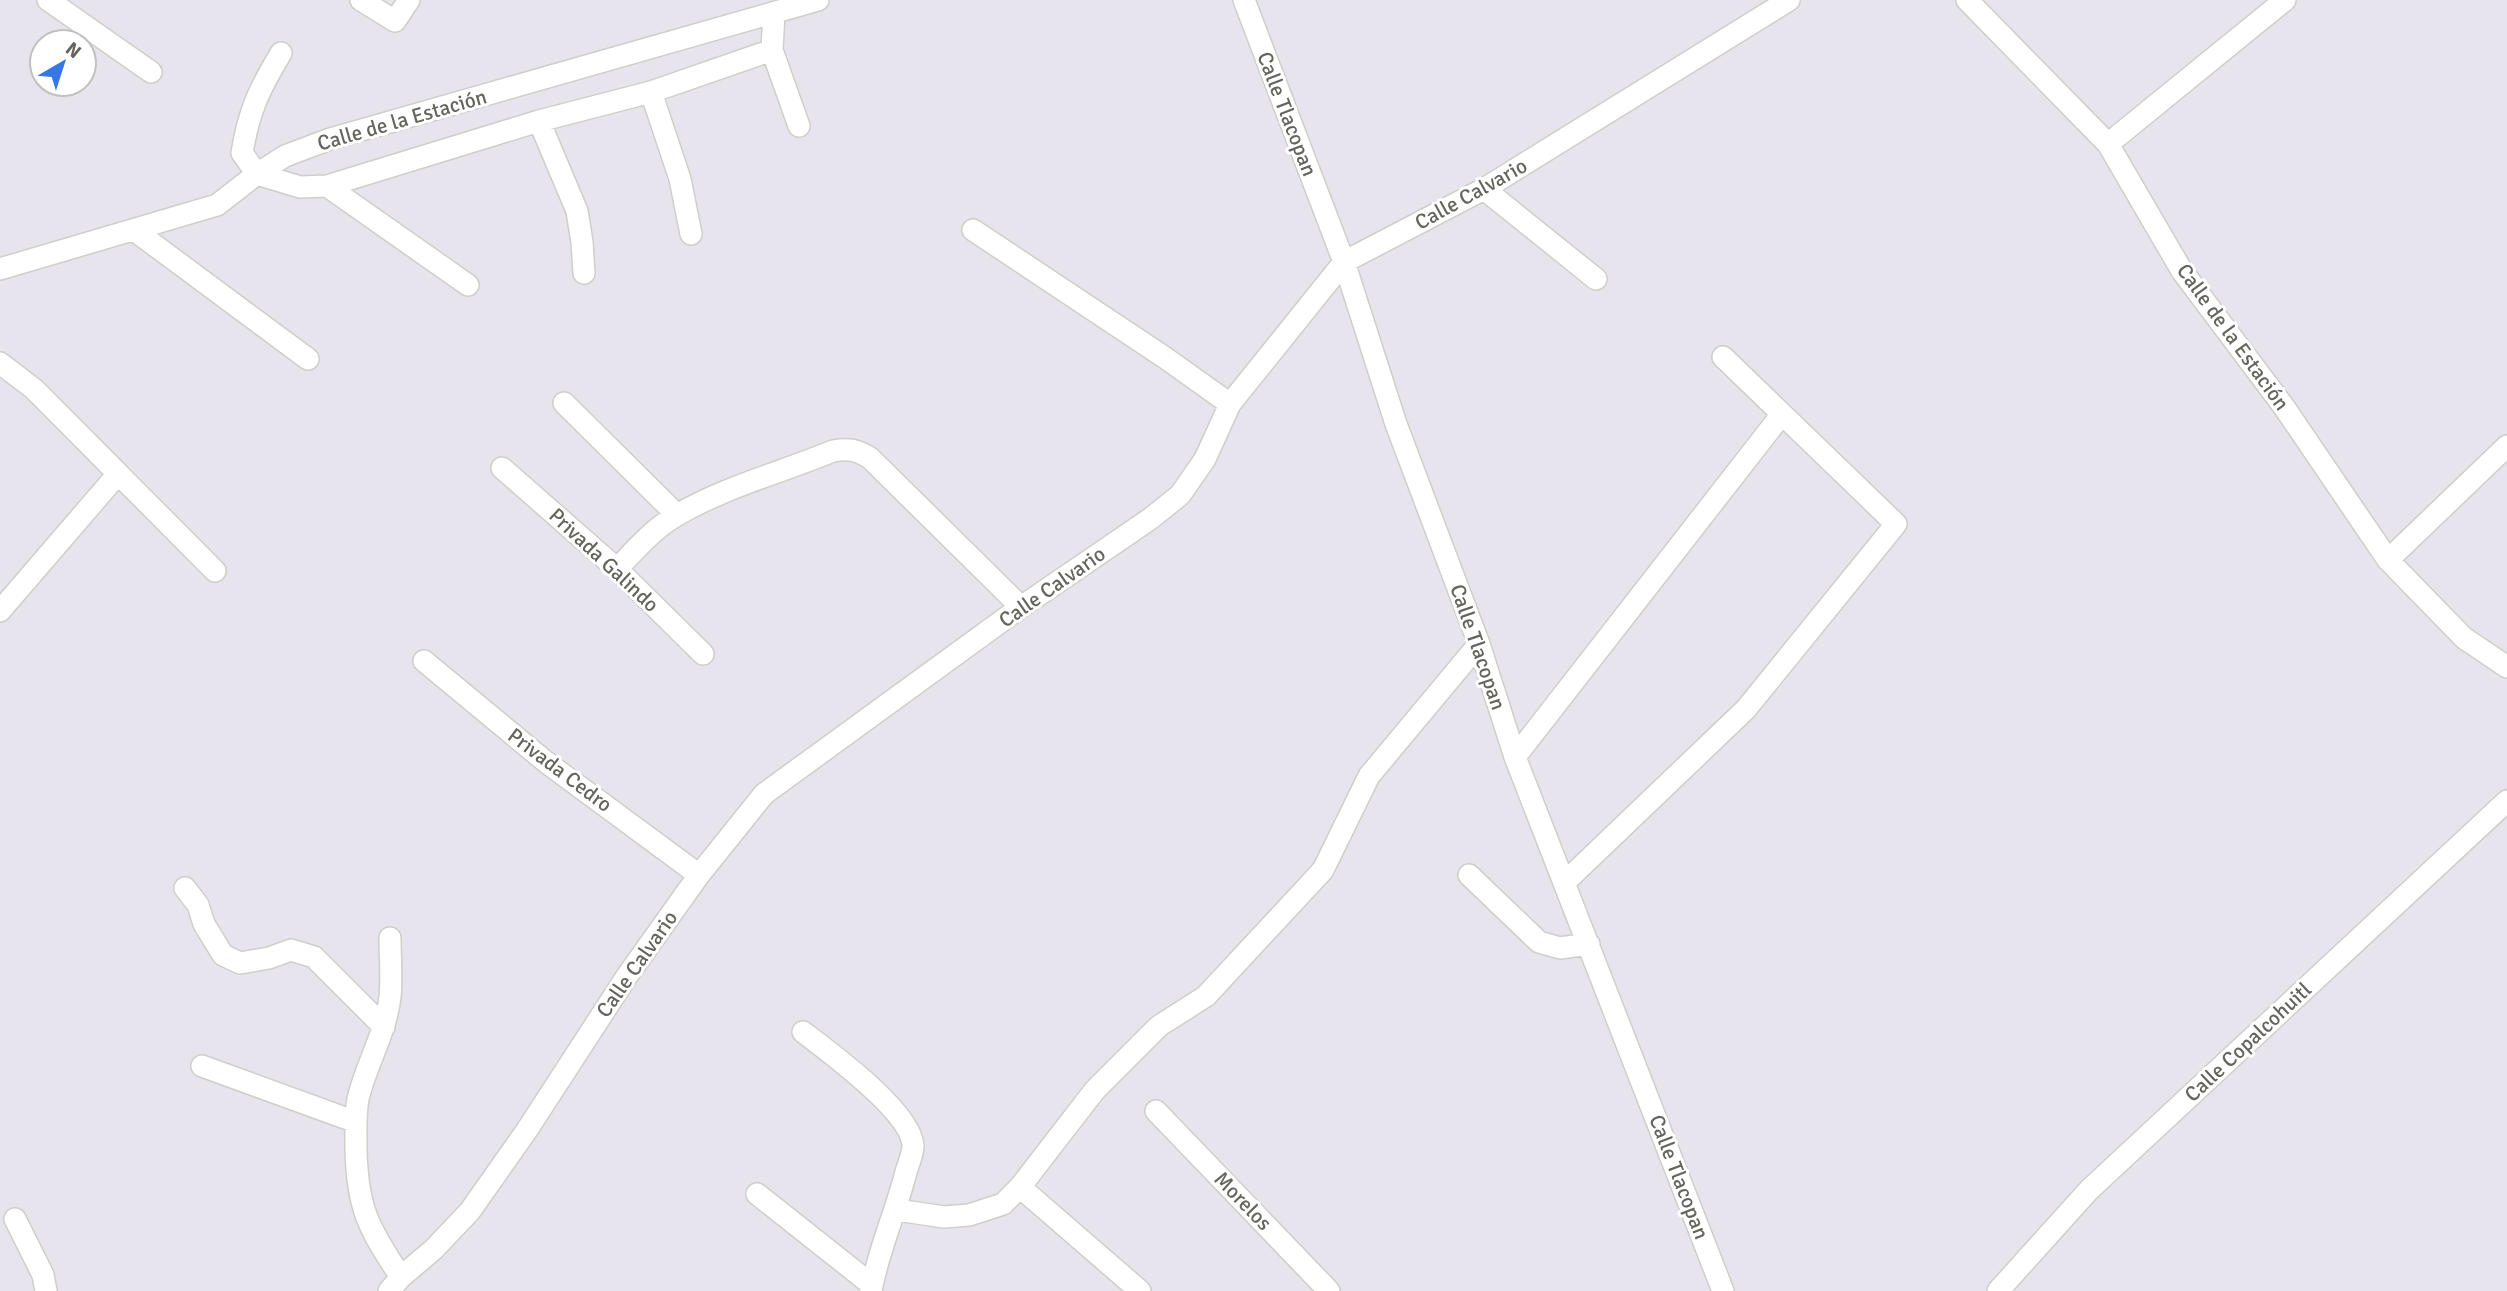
<svg xmlns="http://www.w3.org/2000/svg" width="2507" height="1291" font-family="Signika,sans-serif">
  <rect width="100%" height="100%" fill="#e8e4ee"/>
  <g fill="none" stroke-linecap="round" stroke-linejoin="round">
    <defs>
      <path id="minor" d="M48 0 151 72
        M361 0 395 21 409 0
        M1244 0 1344 262 1396 424 1479 644 1515 757 1723 1291
        M1967 0 2108 144 2182 271 2284 407 2388 560 2464 638 2507 667
        M772 50 799 126
        M281 53C259 90 249 110 242 153L257 174 300 187 327 186 539 121 651 92 772 50 774 13
        M651 92 680 179 691 234
        M539 121 577 211 582 242 584 273
        M2108 144 2285 0
        M327 186 468 285
        M1484 189 1596 279
        M134 230 308 359
        M973 230 1164 357 1230 404
        M0 269 217 205 257 174 285 156 330 139 818 0
        M0 363 34 389 215 571
        M564 403 677 515
        M502 468 617 569 703 654
        M2388 560 2507 446
        M617 569C635 550 654 528 677 515 725 487 782 472 833 451 849 448 857 450 870 458L1021 607
        M0 611 117 475
        M424 661 546 762 699 875
        M1515 757 1782 414
        M1469 875 1539 942 1560 948 1589 944
        M1565 882 1746 709 1896 524 1723 357
        M185 888 198 905 204 924 223 955 240 963 269 958 291 950 314 957 384 1027
        M390 938C390 957 392 978 390 997 386 1033 366 1064 358 1099 355 1115 356 1132 356 1148 357 1207 368 1228 401 1277
        M803 1032C829 1052 912 1112 913 1146 913 1154 908 1165 906 1172 896 1212 878 1251 871 1291
        M202 1066 356 1122
        M1156 1111 1329 1291
        M1020 1187 1140 1291
        M757 1194 872 1285
        M897 1210 944 1217 969 1215 1003 1204 1020 1187 1095 1090 1159 1026 1206 996 1323 870 1369 776 1479 644
        M15 1219 43 1275 46 1291
        M389 1291 401 1277 434 1249 470 1211 527 1130 627 976 699 875 764 794 1021 607 1150 519 1180 495 1205 459 1230 404 1344 262 1484 189 1789 0
        M1998 1291 2089 1190 2507 801"/>
    </defs>
    <!-- minor casing -->
    <use href="#minor" stroke="#cecfc8" stroke-width="24"/>
    <!-- minor -->
    <use href="#minor" stroke="#fff" stroke-width="21"/>
  </g>
  <g text-anchor="middle" dominant-baseline="central" stroke-width="6" stroke-linejoin="round" paint-order="stroke">
    <!-- street labels -->
    <g font-size="21" fill="#64655c" stroke="#fff">
      <text transform="translate(1287 114) rotate(69)">Calle Tlacopan</text>
      <text transform="translate(402 120) rotate(-16)">Calle de la Estación</text>
      <text transform="translate(1471 194) rotate(-29)">Calle Calvario</text>
      <text transform="translate(2233 337) rotate(54)">Calle de la Estación</text>
      <text transform="translate(604 560) rotate(43)">Privada Galindo</text>
      <text transform="translate(1052 587) rotate(-35)">Calle Calvario</text>
      <text transform="translate(1478 647) rotate(71)">Calle Tlacopan</text>
      <text transform="translate(560 770) rotate(37)">Privada Cedro</text>
      <text transform="translate(637 964) rotate(-55)">Calle Calvario</text>
      <text transform="translate(2248 1042) rotate(-43)">Calle Copalcohuitl</text>
      <text transform="translate(1679 1177) rotate(69)">Calle Tlacopan</text>
      <text transform="translate(1243 1201) rotate(46)">Morelos</text>
    </g>
  </g>
  <!-- north arrow -->
  <g transform="translate(63 63) rotate(39)"><circle r="33" fill="#ffffff" stroke="#c1c1be" stroke-width="2"/>
  <path d="M0-5L12 26L0 18L-12 26Z" fill="#3477e5"/>
  <text y="-10" font-size="19" font-weight="bold" text-anchor="middle" fill="#64655c">N</text>
  </g>
</svg>
